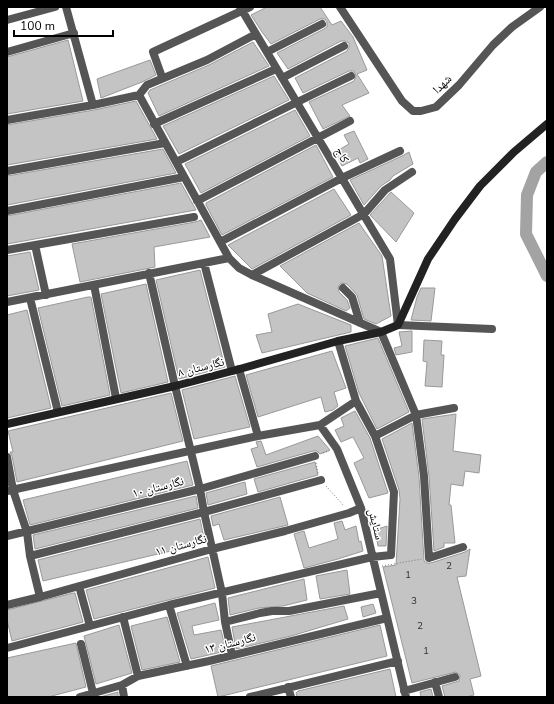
<svg xmlns="http://www.w3.org/2000/svg" width="554" height="704" font-family="'Nunito Sans','Noto Naskh Arabic',sans-serif">
  <rect width="100%" height="100%" fill="#fff"/>
  <g fill="none" stroke-linecap="round" stroke-linejoin="round">
    <!-- river -->
    <path stroke="#a3a3a3" stroke-width="12" d="M547 162 536 172 527 195 526 234 547 276"/>
  </g>
  <!-- building -->
  <path fill="#c4c4c4" stroke="#999" d="M267 7H320L332 25 341 21 353 37 367 70 357 74 369 93 342 105 350 116 323 129 309 102 354 81 356 76 354 71H349L303 93 295 78 347 51 349 47V43L345 41H341L288 69 277 53 324 29 327 27V22L325 19H320L271 44 262 32 251 15Z
    M68 40 83 101 7 114V57Z
    M253 42 269 66 159 116 148 93 150 90 209 65Z
    M150 60 156 75 142 82 101 98 97 79Z
    M274 76 289 100 179 154 163 126Z
    M136 101 157 139 7 165V125L94 110Z
    M295 110 310 136 201 193 185 164Z
    M354 131 368 159 360 163 358 158 342 166 335 152 349 144 344 135Z
    M316 145 333 177 222 235 206 205V203Z
    M163 149 176 173 7 205V176Z
    M409 152 413 164 393 176 390 180 381 186 364 205 350 180 402 156Z
    M181 183 196 210 7 244V216Z
    M334 189 351 215 252 269 228 245Z
    M391 192 414 213 396 242 370 215Z
    M201 220 210 237 154 247 155 267 80 282 72 244 195 222Z
    M359 223 382 256 391 316 376 324 364 319 357 295 347 284 341 283 338 287 339 292 347 300 350 308 346 311 307 293 280 266Z
    M30 252 39 290 7 296V256Z
    M200 270 225 367 179 379 156 280Z
    M146 284 168 382 121 393 101 294Z
    M421 288H435L431 321 411 320 417 297Z
    M88 297H91L110 395 62 406 38 308Z
    M298 304 351 325V332L262 353 256 335 272 332 268 314Z
    M27 310 51 408 7 418V315Z
    M412 331V352L396 355 394 348 402 346 399 332Z
    M378 338 409 412 377 429 359 393 345 346Z
    M424 340 442 341 441 355H444L442 387 425 386 427 362 423 361Z
    M332 351 346 388 334 392 338 406 333 410 325 412 321 397 258 417 246 375Z
    M235 376 250 427 194 439 182 390Z
    M171 393 183 441 17 482 12 456 10 452H13L8 431Z
    M355 411 370 438 388 493 369 498 354 463 364 458 353 437 341 442 335 430 344 426 341 418Z
    M456 414 453 451 481 455 479 473 465 471 463 486 451 484 449 505H451L455 543H444V547L434 551 429 476 422 419Z
    M412 423 419 477 424 561 427 563H431L465 552 470 549 466 576 457 577 481 676 470 679 474 695 466 697H445L442 686 459 681 460 675 456 672 412 683 383 567 396 565 400 499 399 490 382 439Z
    M318 436 330 450 320 454 317 451H313L257 467 251 449 258 447 256 442 261 441 266 455Z
    M187 461 193 485 30 525 23 500Z
    M315 462 318 475 258 492 254 479Z
    M245 482 247 494 208 505 206 493Z
    M196 496 198 508 35 549 33 535Z
    M280 497 288 525 224 540 219 524 213 526 211 516Z
    M200 519 205 543 43 581 38 560Z
    M342 521 345 530 356 526 359 542 361 541 363 551 338 559 304 568 294 534 304 531 309 548 338 539 334 523Z
    M387 526 386 546H378L375 530Z
    M208 557 215 588 94 619 86 590Z
    M347 570 350 594 320 599 316 576Z
    M304 579 307 600 283 606 259 608 230 615 228 598Z
    M73 593H75L83 622 12 641 7 620V610Z
    M215 603 219 620 192 626 194 635 221 630 226 651 191 659 177 613Z
    M373 604 376 613 363 617 361 607Z
    M344 606 348 619 291 636 236 649 232 627Z
    M167 617 180 662 142 670 131 626Z
    M119 625 132 673 96 684 84 636Z
    M380 625 387 656 218 697 211 666Z
    M76 643 86 687 48 697H7V658Z
    M390 669 396 697H297L296 693 298 691Z
    M431 689 433 697H421L420 692Z
    M118 692V697H100Z"/>
  <g fill="none" stroke-linecap="round" stroke-linejoin="round">
    <!-- path -->
    <path stroke="#777" stroke-width="1" stroke-dasharray="1 2" stroke-linecap="butt" d="M323 453 329 451
      M316 463 318 473
      M326 486 344 506
      M382 566 422 559"/>
    <!-- street -->
    <path stroke="#555" stroke-width="8" d="M66 7 93 105
      M240 7 390 259 398 325 492 329
      M340 7 402 101 413 111H421L436 107 459 85 493 45 512 27 540 7
      M7 20 55 7
      M256 34 207 60 147 85 139 95 229 258 239 268 252 275 381 332 416 415 424 476 429 558 463 547
      M7 52 74 33
      M267 52 322 24
      M162 77 153 52 250 7
      M282 78 344 46
      M7 120 93 105 139 95
      M154 124 276 69
      M176 162C234 134 292 104 351 76
      M7 171 165 143
      M197 201 350 121
      M7 211 184 177
      M220 242 342 178 400 151
      M35 245 46 295
      M7 250 194 217
      M204 263 232 371 239 369 258 436
      M149 273 175 386 200 489 204 512 222 593 225 622 232 655
      M252 275 364 214 385 190 412 172
      M94 285 116 398
      M343 288 352 297 360 323
      M30 298 58 412
      M7 302 229 258
      M320 425 356 401
      M375 436 416 415 454 408
      M7 457 13 490 27 532 30 556 40 597
      M7 491 258 436 320 425 337 449 361 508 406 697
      M7 536 200 489 315 456
      M30 556 204 512 321 480
      M79 586 90 626
      M7 605 40 597 212 549 285 531 349 513 361 508
      M169 605 187 666
      M123 617 138 676
      M225 622 260 613 272 611H289L381 593
      M81 644 93 693
      M7 648 169 605 372 557 391 555 394 492 375 436 356 401 338 341
      M435 682 439 697
      M122 685 124 697
      M288 687 291 697
      M404 691 455 677
      M80 697 122 685 138 676 209 661 387 618
      M250 697 398 661"/>
    <!-- secondary -->
    <path stroke="#222" stroke-width="8" d="M7 424 175 386 236 370 338 341 381 332 398 325 428 259 455 219 480 186 514 152 547 124"/>
  </g>
  <g text-anchor="middle" dominant-baseline="central" stroke-width="3" stroke-linejoin="round" paint-order="stroke">
    <!-- number labels -->
    <g font-size="10" fill="#313131">
      <text x="449" y="566">2</text>
      <text x="408" y="575">1</text>
      <text x="414" y="601">3</text>
      <text x="420" y="626">2</text>
      <text x="426" y="651">1</text>
    </g>
    <!-- street labels -->
    <g font-size="12" fill="#000" stroke="#fff">
      <text transform="translate(442 84) rotate(-45)">شهدا</text>
      <text transform="translate(342 155) rotate(59)">کاج</text>
      <text transform="translate(201 367) rotate(-14)">نگارستان ۸</text>
      <text transform="translate(158 487) rotate(-14)">نگارستان ۱۰</text>
      <text transform="translate(376 524) rotate(76)">ستایش</text>
      <text transform="translate(181 545) rotate(-15)">نگارستان ۱۱</text>
      <text transform="translate(230 643) rotate(-14)">نگارستان ۱۳</text>
    </g>
  </g>
  <!-- border -->
  <rect width="554" height="704" fill="none" stroke="#000000" stroke-width="16"/>
  <!-- scale -->
  <path d="M14 30v6h99v-6" fill="none" stroke="#000000" stroke-width="2"/>
  <text x="20" y="30" font-size="12" fill="#000000" stroke="#ffffff" stroke-width="3" paint-order="stroke">100 m</text>
</svg>
